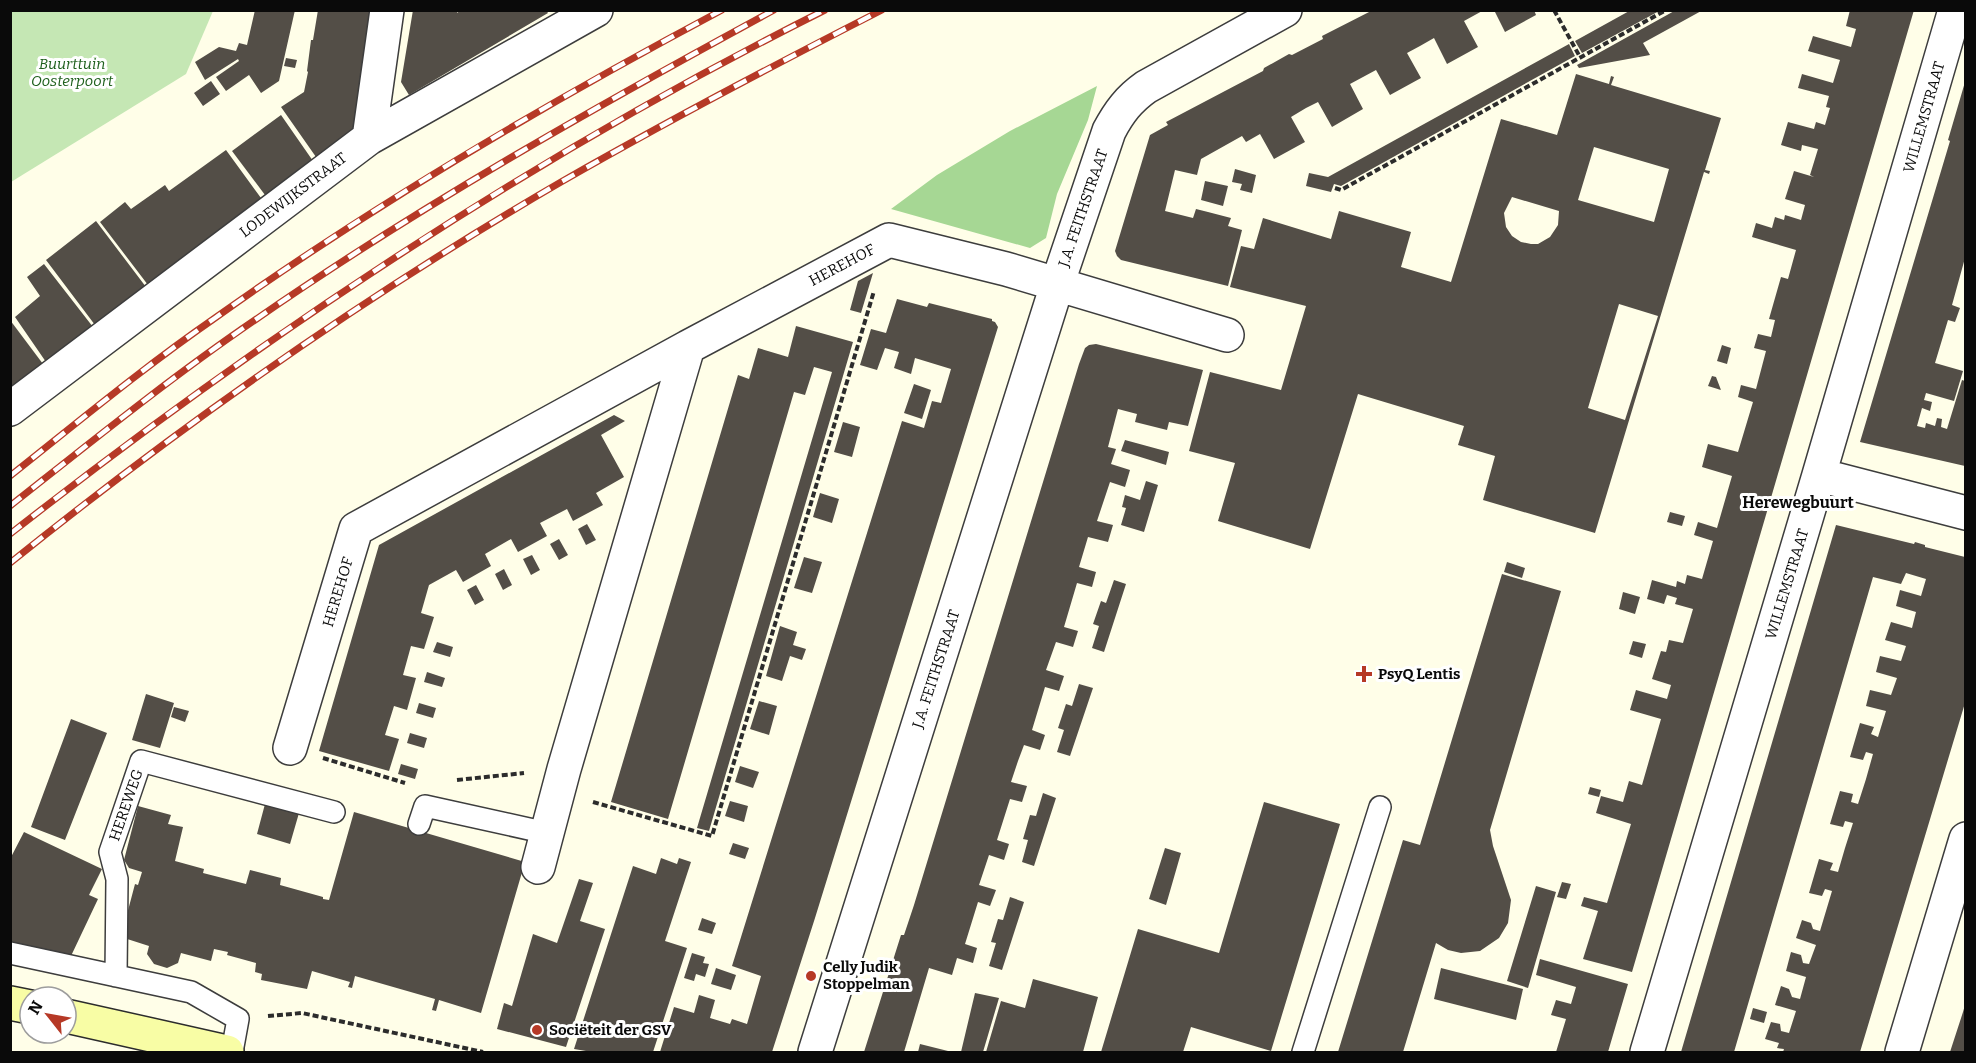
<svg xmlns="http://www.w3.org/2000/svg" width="1976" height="1063" font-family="Bitter,serif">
  <rect width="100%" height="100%" fill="#fffee8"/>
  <!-- green -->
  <path fill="#c5e7b4" d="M11 10H213V11L186 74 11 182Z"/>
  <!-- forest -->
  <path fill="#a6d794" d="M1097 86 1088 120 1057 194 1046 238 1030 248 891 209 937 175 1010 131Z"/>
  <!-- building -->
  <path fill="#534e47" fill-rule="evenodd" d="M255 10H295L279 81 261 93 249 75 226 91 216 77 239 61 238 59 205 80 195 62 219 47 236 51 239 43 247 45Z
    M318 10H374L353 132 316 157 281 107 304 92 308 72 307 71 311 40H313Z
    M413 10H458L457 13 461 10H546L548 13 409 95 401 82Z
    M1373 10H1484L1464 21 1478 47 1447 64 1434 38 1420 46 1407 53 1421 78 1390 95 1376 70 1350 84 1363 109 1332 127 1318 102 1306 108 1291 117 1305 142 1274 159 1260 134 1246 142 1242 136 1201 159 1197 175 1175 170 1165 211 1193 218 1196 209 1208 212 1231 218 1228 226 1242 230 1228 286 1121 260 1117 256 1115 251 1150 135 1168 125 1166 122 1263 71 1264 68 1289 54 1292 55 1323 39 1322 36Z
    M1494 10H1534L1536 15 1505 32Z
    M1631 10H1661L1582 53 1575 41Z
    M1676 10H1703L1643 43 1650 55 1579 68 1577 65Z
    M1850 10H1914L1632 972 1583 959 1598 911 1581 906 1584 897 1607 903 1631 824 1596 813 1601 796 1623 802 1629 781 1642 785 1661 719 1630 710 1636 690 1667 699 1671 685 1652 679 1661 651 1666 652 1669 640 1683 643 1693 609 1675 604 1677 598 1667 595 1664 604 1647 599 1652 580 1676 587 1677 581 1685 584 1687 575 1702 579 1713 541 1694 535 1698 522 1717 528 1732 476 1702 467 1708 444 1738 452 1753 402 1738 397 1741 385 1756 389 1766 351 1754 348 1758 334 1771 337 1775 320 1769 319 1781 277 1788 279 1796 250 1752 237 1756 223 1772 228 1775 217 1784 220 1785 215 1801 220 1805 205 1785 199 1794 171 1814 177 1810 175 1818 149 1802 145 1801 151 1781 145 1788 122 1814 129 1816 122 1825 125 1830 108 1826 107 1829 96 1798 88 1802 74 1833 83 1840 60 1808 51 1813 36 1851 47 1856 29 1846 26Z
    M1569 44 1575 56 1341 186 1334 184 1331 192 1306 186 1309 173 1328 177Z
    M286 58 297 60 295 68 284 66Z
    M1576 74 1609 84 1611 76 1614 77 1611 85 1721 118 1705 170 1710 171 1709 174 1704 172 1595 533 1483 500 1495 456 1458 445 1464 426 1358 394 1310 549 1218 521 1235 463 1189 451 1210 372 1281 390 1306 306 1230 287 1241 246 1254 249 1263 218 1331 239 1339 211 1411 232 1401 267 1451 282 1501 119 1557 135ZM1594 147 1669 169 1654 222 1578 200ZM1512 197 1559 211 1558 225 1550 237 1538 244H1531L1521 242 1512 236 1506 227 1504 213ZM1619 304 1658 316 1625 420 1588 408Z
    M211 81 220 94 203 106 194 93Z
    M1965 82V258L1952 305 1960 308 1955 322 1948 320 1935 363 1963 371 1954 401 1926 393 1924 400 1932 402 1930 411 1922 408 1917 426 1925 428 1926 423 1935 426 1937 418 1942 419 1941 427 1947 429 1962 380 1965 381V466L1860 442 1950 141 1948 140Z
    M281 115 313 161 265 195 232 151Z
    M226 150 261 198 148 285 100 222 125 202 131 209 165 185 169 191Z
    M1235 169 1256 175 1252 193 1240 190 1242 184 1232 182Z
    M1205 181 1228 186 1223 206 1201 200Z
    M96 221 146 287 95 325 46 260Z
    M44 264 93 327 46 362 15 317 40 296 27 277Z
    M873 273 861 313 850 310 858 281Z
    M897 299 927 307 929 303 992 319V321L995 322 998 327 815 918 772 1052H660L674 1007 694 1013 699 995 715 1000 710 1018 730 1024 732 1019 747 1024 761 976 732 966 774 831 902 421 924 428 932 401 941 403 951 369 915 358 911 374 894 368 899 352 885 348 877 370 860 365 871 329 886 333Z
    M10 320 43 364 10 390Z
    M796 326 853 342 709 831 697 828 832 372 814 367 805 395 794 392 668 819 611 802 738 375 749 379 758 348 788 357Z
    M1096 344 1203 370 1188 426 1169 422 1167 430 1135 422 1137 414 1118 409 1108 447 1116 449 1111 464 1130 470 1125 487 1110 482 1097 521 1113 525 1108 542 1088 537 1079 567 1096 572 1092 587 1077 583 1064 627 1078 631 1073 647 1056 642 1046 670 1064 676 1059 691 1045 687 1032 730 1045 735 1040 750 1024 745 1018 761 1011 782 1027 786 1022 802 1010 799 997 840 1009 844 1004 860 989 855 979 885 996 890 990 906 978 902 965 944 977 948 973 963 957 958 952 975 929 968 904 1052H864L901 935H904L914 905 1079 364 1085 348 1089 345Z
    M1722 345 1731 348 1727 364 1717 361Z
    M1712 376 1716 377 1721 390 1708 386Z
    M914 384 931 390 922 419 904 413Z
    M614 415 625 421 601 435 624 477 596 493 603 505 573 521 567 509 540 523 547 536 518 552 511 539 485 554 491 566 463 582 456 570 429 585 421 613 434 617 424 649 411 646 403 675 416 678 407 710 394 706 385 735 399 739 389 771 319 751 379 545Z
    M843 422 860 427 852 457 834 452Z
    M1125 440 1169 452 1166 465 1121 451Z
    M1146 481 1158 485 1144 532 1121 525 1126 508 1122 507 1125 495 1140 500Z
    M820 493 839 499 832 523 813 517Z
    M1670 512 1685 516 1682 526 1667 522Z
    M587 524 596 540 586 545 578 529Z
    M1836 525 1914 544 1915 542 1925 545V547L1965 557V703L1860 1052H1783L1784 1049 1777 1048 1779 1043 1765 1039 1771 1022 1780 1024 1781 1031 1789 1033 1796 1011 1775 1005 1781 986 1789 989 1792 997 1800 999 1806 977 1786 971 1791 952 1801 955 1803 963 1809 964 1816 945 1796 938 1802 920 1811 923 1813 929 1820 931 1832 891 1825 889 1822 896 1809 893 1819 859 1833 863 1830 870 1838 872 1845 848 1853 823 1845 821 1843 827 1830 824 1840 791 1853 794 1851 802 1858 804 1866 779 1873 754 1866 752 1863 760 1850 757 1860 723 1874 727 1871 734 1878 737 1886 711 1866 706 1870 690 1891 695 1897 678 1876 672 1880 656 1901 661 1906 646 1885 640 1891 622 1912 628 1916 612 1896 606 1900 590 1921 596 1926 579 1906 573 1901 584 1873 577 1734 1052H1681Z
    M559 539 568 555 559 560 550 544Z
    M532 555 540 570 531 575 523 559Z
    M804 557 822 562 812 593 794 588Z
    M1507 562 1525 568 1522 578 1504 572Z
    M504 569 512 585 503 590 495 574Z
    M1502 574 1561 591 1490 830 1493 846 1511 900 1508 923 1499 938 1480 951 1461 953 1448 950 1436 943 1403 1052H1338L1403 840 1420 845Z
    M1114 580 1126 584 1104 652 1092 648 1099 626 1093 624 1101 601 1106 603Z
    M476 585 484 600 475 605 467 590Z
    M1623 592 1640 597 1635 614 1619 609Z
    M780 626 797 632 793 645 806 649 802 660 790 656 782 681 766 676Z
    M1633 641 1646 644 1642 658 1629 654Z
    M437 642 453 647 450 657 433 652Z
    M427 672 445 678 442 687 424 682Z
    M1079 684 1093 688 1070 756 1057 752 1064 730 1058 728 1066 704 1072 706Z
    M146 694 174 703 160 748 132 740Z
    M759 701 777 706 769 735 750 729Z
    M419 703 436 708 433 718 416 713Z
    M174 707 189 711 185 722 171 717Z
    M71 719 107 733 65 840 31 827Z
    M410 733 427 738 424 748 407 743Z
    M401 764 418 769 415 779 398 774Z
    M740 766 759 772 753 788 735 782Z
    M1590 787 1601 790 1599 797 1588 794Z
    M1043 793 1056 798 1034 866 1022 862 1028 840 1023 839 1030 815 1036 816Z
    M730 801 748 806 744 822 725 816Z
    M1264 802 1340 824 1271 1051 1191 1027 1183 1052H1101L1138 929 1219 953Z
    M265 804 299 813 290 844 257 834Z
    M138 806 171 815 168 824 183 827 175 861 204 869 203 873 246 884 250 870 281 878 280 885 323 897V899L329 900 354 812 525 862 481 1013 439 1000 436 1011 432 1010 435 999 355 976 352 988 348 987 350 982 312 971 307 989 261 980 262 974 255 972 256 963 227 955 228 952 214 949 211 961 181 953 178 963 167 968 154 964 147 954 149 946 121 937 135 884 138 885 142 872 129 868 124 860Z
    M24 832 102 869 89 895 98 899 71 956 10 942V859Z
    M733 843 749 848 745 859 729 854Z
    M1165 848 1181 853 1166 905 1149 899Z
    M661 858 677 864 679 858 691 862 665 941 687 948 653 1052H592L574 1049 633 866 656 874Z
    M579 879 593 883 580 921 605 929 566 1047 497 1029 504 1003 512 1006 533 934 557 943Z
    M1562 882 1571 884 1566 899 1557 897Z
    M1536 886 1556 892 1528 988 1507 981Z
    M1010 897 1024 902 1002 970 989 966 996 943 991 942 998 919 1003 920Z
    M702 918 716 923 712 934 698 930Z
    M692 953 705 957 703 963 709 964 705 977 696 974 694 981 684 978Z
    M1540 959 1628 984 1608 1052H1556L1566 1019 1551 1015 1556 1000 1571 1004 1576 987 1536 975Z
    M716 968 736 975 731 990 711 984Z
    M1441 968 1523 989 1516 1020 1434 999Z
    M1033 979 1098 997 1083 1052H986L1001 1001 1025 1008Z
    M975 993 999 998 983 1052H961Z
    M1965 1005V1052H1950L1963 1012Z
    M1753 1008 1767 1012 1764 1023 1750 1019Z
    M920 1044 952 1052H918Z"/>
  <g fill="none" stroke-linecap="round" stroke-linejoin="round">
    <defs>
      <path id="lane" d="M419 824 425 806 547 833
        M10 953 191 992 238 1019 232 1052
        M116 976 117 879 110 852 141 761 334 812
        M1303 1052 1380 807"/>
      <path id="street" d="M369 138 387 10
        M10 409 369 138 596 10
        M1819 475 1966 513
        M290 748 356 529 688 347
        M538 867 564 769 688 347 889 240 1006 269 1227 335
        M815 1052 1057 285 1109 131C1119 112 1129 99 1146 87L1285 10
        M1647 1052 1819 475 1955 10
        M1902 1052 1966 839"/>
      <path id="secondary" d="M10 1003 30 1007
        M66 1016 227 1052"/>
    </defs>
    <!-- lane casing -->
    <use href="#lane" stroke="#3d3d3d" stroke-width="24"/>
    <!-- street casing -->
    <use href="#street" stroke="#3d3d3d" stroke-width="36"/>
    <!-- secondary casing -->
    <use href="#secondary" stroke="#2c2c2c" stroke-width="36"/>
    <!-- path -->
    <path stroke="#2c2c2c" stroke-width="4" stroke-dasharray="6 3" stroke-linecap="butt" d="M1554 10 1580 57
      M1335 188 1341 190 1666 10
      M323 758 405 783
      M457 780 524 773
      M593 802 712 836 874 291
      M268 1016 302 1013 483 1052"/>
    <!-- lane -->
    <use href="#lane" stroke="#fff" stroke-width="21"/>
    <!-- street -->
    <use href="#street" stroke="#fff" stroke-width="33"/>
    <!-- secondary -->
    <use href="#secondary" stroke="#f8fda5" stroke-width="33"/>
    <defs>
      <path id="rail" d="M10 476C78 422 144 367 215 318 376 203 547 103 722 10
        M10 506C91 442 170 378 255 320 421 205 597 106 774 10
        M10 534C265 334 535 155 825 10
        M10 563C184 423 368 294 561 182 666 122 774 65 882 10"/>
    </defs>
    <!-- rail casing -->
    <use href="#rail" stroke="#b63926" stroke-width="7"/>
    <!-- rail -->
    <use href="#rail" stroke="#fff" stroke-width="4.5" stroke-dasharray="14" stroke-linecap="butt"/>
  </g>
  <!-- markers -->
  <g fill="#b63926" stroke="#fff" stroke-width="2">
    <path d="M1361 665h6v6h6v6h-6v6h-6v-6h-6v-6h6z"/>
    <circle cx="811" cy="976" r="6"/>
    <circle cx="537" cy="1030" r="6"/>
  </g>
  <g text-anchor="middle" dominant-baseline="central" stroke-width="6" stroke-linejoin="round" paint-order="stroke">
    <!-- park labels -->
    <g font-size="15" font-style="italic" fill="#1f601d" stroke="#fff">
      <text x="72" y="64">Buurttuin<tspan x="72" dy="17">Oosterpoort</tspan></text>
    </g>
    <!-- street labels -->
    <g font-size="15" fill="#0a0a0a" stroke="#fff">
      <text transform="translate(1924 117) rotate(-74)">WILLEMSTRAAT</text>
      <text transform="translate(293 195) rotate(-37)">LODEWIJKSTRAAT</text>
      <text transform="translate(1083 208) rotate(-71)">J.A. FEITHSTRAAT</text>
      <text transform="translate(842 265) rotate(-28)">HEREHOF</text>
      <text transform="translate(1787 584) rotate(-73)">WILLEMSTRAAT</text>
      <text transform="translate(338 592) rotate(-73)">HEREHOF</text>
      <text transform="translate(936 669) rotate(-72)">J.A. FEITHSTRAAT</text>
      <text transform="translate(126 805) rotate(-71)">HEREWEG</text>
    </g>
    <!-- poi labels -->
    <g font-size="15" font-weight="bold" fill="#0a0a0a" stroke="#fff" text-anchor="start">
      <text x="1378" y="674">PsyQ Lentis</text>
      <text x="823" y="967">Celly Judik<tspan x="823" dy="17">Stoppelman</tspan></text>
      <text x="549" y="1030">Sociëteit der GSV</text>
    </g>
    <!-- neighbourhood labels -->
    <g font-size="16" font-weight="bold" fill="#0a0a0a" stroke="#fff">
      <text x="1798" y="502">Herewegbuurt</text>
    </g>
  </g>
  <!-- border -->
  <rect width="1976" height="1063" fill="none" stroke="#0a0a0a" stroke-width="24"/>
  <!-- north arrow -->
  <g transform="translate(48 1015) rotate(301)"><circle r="28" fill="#ffffff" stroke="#9d9d9d" stroke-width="1.5"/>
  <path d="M0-4.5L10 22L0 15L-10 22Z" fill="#b63926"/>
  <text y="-9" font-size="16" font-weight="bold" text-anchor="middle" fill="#0a0a0a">N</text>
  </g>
</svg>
